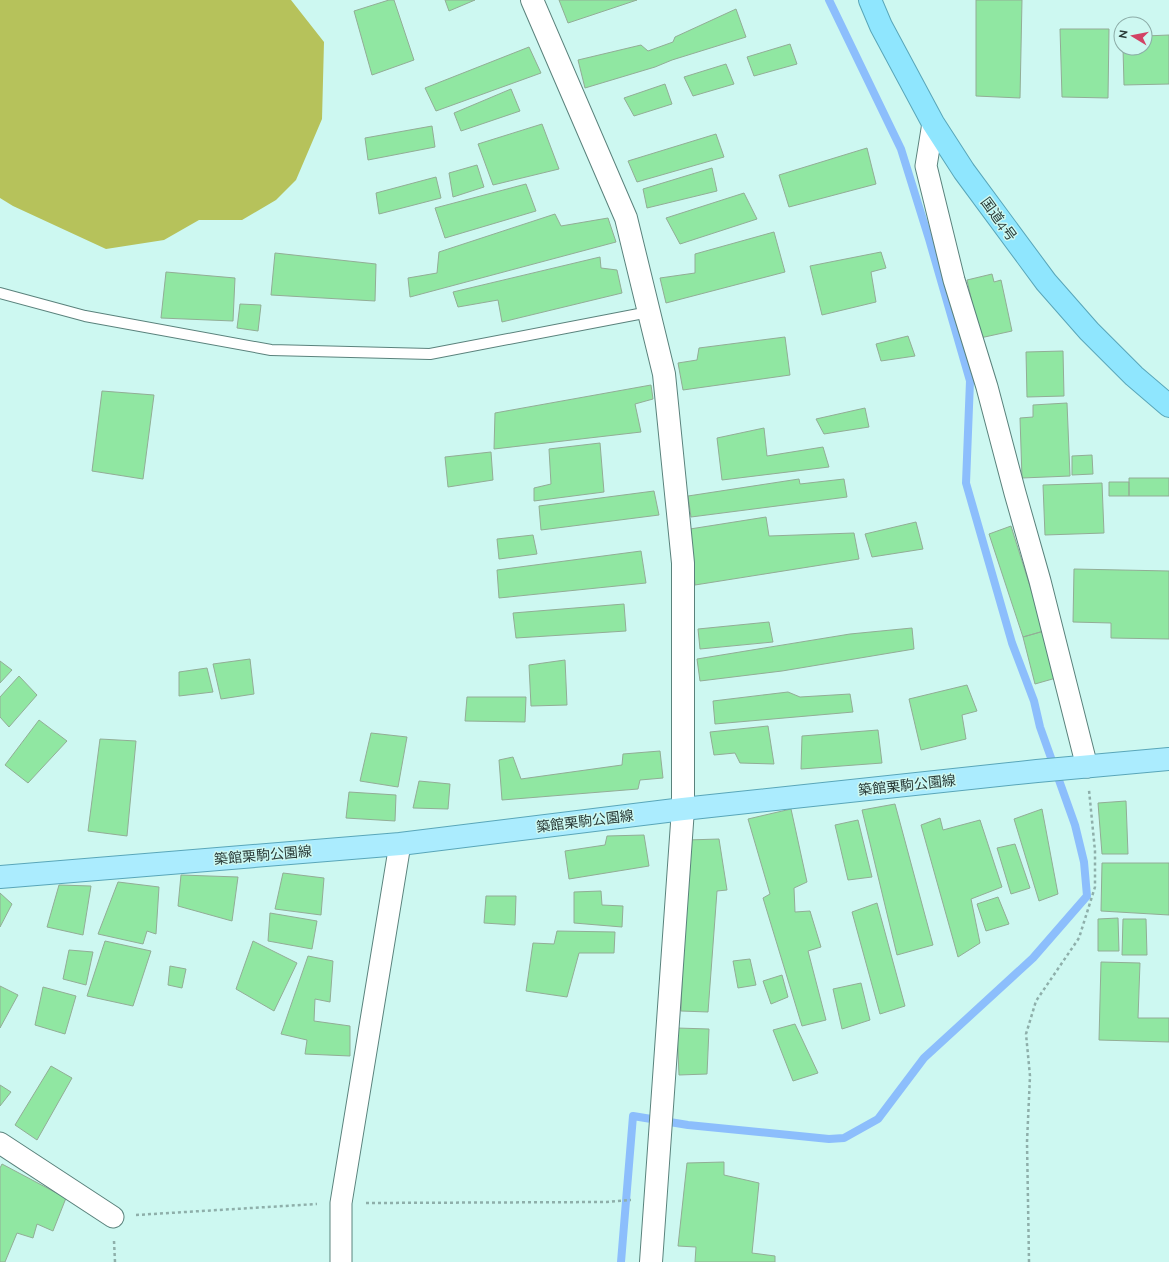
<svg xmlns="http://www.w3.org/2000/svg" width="1169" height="1262" font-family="Raleway,'Noto Sans JP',sans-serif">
  <rect width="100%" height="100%" fill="#cdf8f1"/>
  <!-- forest -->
  <path fill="#b6c25b" d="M0 0H291L324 42 322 119 296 180 276 200 242 220H199L164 240 106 249 13 206 0 198Z"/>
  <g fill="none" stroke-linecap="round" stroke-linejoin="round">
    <!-- stream -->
    <path stroke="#8cbefc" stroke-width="8" d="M621 1262 633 1116 688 1125 829 1139 844 1138 878 1119 924 1058 1033 958 1087 896 1084 862 1075 825 1040 727 1034 701 1012 643 966 483 970 381 929 239 901 149 829 0"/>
  </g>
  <!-- building -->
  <path fill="#90e7a2" stroke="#92ad96" d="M389 0H394L414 60 372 75 354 11Z
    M445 0H475L449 11Z
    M559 0H637L568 23Z
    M976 0H1022L1020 98 976 96Z
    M736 9 746 37 672 60 655 67 585 88 578 60 641 45 648 51 673 42 675 37Z
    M1060 29H1109L1108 98 1062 97Z
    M1169 35V84L1124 85 1123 48H1145V36Z
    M790 44 797 64 754 76 747 57Z
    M529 47 541 73 436 111 425 88Z
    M726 64 734 84 693 96 684 77Z
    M665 84 672 104 634 116 624 98Z
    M511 89 520 111 461 131 454 113Z
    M542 124 559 169 493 185 478 144Z
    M432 126 435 147 368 160 365 138Z
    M716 134 724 157 637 182 628 161Z
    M867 148 876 184 789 207 779 175Z
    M477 165 484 187 453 197 449 173Z
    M712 168 717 191 647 208 643 189Z
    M436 177 441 198 379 214 376 193Z
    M526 184 536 211 445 238 435 208Z
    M744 193 757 219 680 244 666 218Z
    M555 214 561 226 608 218 616 242 410 297 408 278 437 273 439 252Z
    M774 232 785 272 666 303 660 278 695 273V254Z
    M881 252 886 268 871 272 876 302 822 315 810 266Z
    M275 253 376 264 375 301 271 295Z
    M600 257 601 268 617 270 622 293 502 322 498 300 458 307 453 292Z
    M166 272 235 278 233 321 161 318Z
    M992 274 994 282 1001 280 1012 331 980 338 967 280Z
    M240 304 261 305 258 331 237 328Z
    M908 336 915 356 881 361 876 344Z
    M785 337 790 375 683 390 678 363 697 360 699 348Z
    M1063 351 1064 396 1027 397 1026 352Z
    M651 385 653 399 635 404 641 432 494 449 495 413Z
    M102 391 154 395 143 479 92 471Z
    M1067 403 1070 476 1022 478 1020 418 1033 417V405Z
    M865 408 869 427 824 434 816 419Z
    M764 428 767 456 823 447 829 467 722 480 717 438Z
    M600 443 604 492 534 501V488L551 484 549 449Z
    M491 452 493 480 448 487 445 457Z
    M1092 455 1093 474 1072 475V456Z
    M1129 478H1169V496H1129Z
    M799 479 800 484 844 479 847 497 691 517 688 496Z
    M1109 482H1129V496H1109Z
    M1102 483 1104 533 1045 535 1043 485Z
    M654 491 659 515 541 530 539 506Z
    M766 517 769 536 854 533 859 559 695 585 690 529Z
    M916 522 923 549 872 557 865 534Z
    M1011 526 1044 631 1023 637 989 534Z
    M533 535 537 554 499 559 497 539Z
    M641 551 646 583 499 598 497 570Z
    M1074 569 1169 571V639L1111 638V623L1073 622Z
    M624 604 626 631 516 638 513 613Z
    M769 622 773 642 700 649 698 629Z
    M912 628 914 649 782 671 700 681 697 659 850 634Z
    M1044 631 1056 678 1035 684 1023 637Z
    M250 659 254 694 221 699 213 664Z
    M565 660 567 705 531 706 529 665Z
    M0 661 12 670 0 683Z
    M207 668 213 692 179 696V672Z
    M19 676 37 695 9 727 0 717V697Z
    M967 685 977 711 962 715 966 739 921 750 909 699Z
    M788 692 800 697 850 694 853 712 715 724 713 701Z
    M467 697H526L525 722 465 721Z
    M39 720 67 741 28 783 5 765Z
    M768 726 774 764 740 763 735 753 714 755 710 732Z
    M878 730 882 763 801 769 802 736Z
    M371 733 407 737 398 787 360 781Z
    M100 739 136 741 127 836 88 831Z
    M660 751 663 778 640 780 638 789 502 800 499 760 513 757 521 779 622 765 623 754Z
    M419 781 450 784 448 809 413 808Z
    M349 792 396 795 395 821 346 818Z
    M1126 801 1128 854H1102L1098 803Z
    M895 804 933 945 897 955 862 810Z
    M791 809 807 882 794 888 795 912 810 911 821 947 808 951 826 1020 802 1026 763 898 770 894 748 819Z
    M1042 809 1058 894 1039 901 1014 819Z
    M940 818 943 830 980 820 1002 887 971 899 980 943 958 957 921 825Z
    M858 820 872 877 848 880 835 825Z
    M644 835 649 866 569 879 565 851 605 845 607 836Z
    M719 839 727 890 717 891 708 1012 681 1011 687 840Z
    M1015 844 1030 888 1011 894 997 848Z
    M1102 863H1169V915L1101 911Z
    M283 873 324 878 321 915 275 909Z
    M181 875 238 877 232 921 178 906Z
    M118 882 159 887 156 934 147 931 143 944 98 934Z
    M59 885 91 886 83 935 47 927Z
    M601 891 602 905 623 906 622 927 574 923V892Z
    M0 893 12 904 0 927Z
    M486 896H516L515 925 484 923Z
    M998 897 1009 924 986 931 977 904Z
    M877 903 905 1006 880 1014 852 912Z
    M270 913 317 921 312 949 268 941Z
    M1118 918 1119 951H1098V919Z
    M1123 919H1146L1147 955H1122Z
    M557 931 615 932 614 953H579L567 997 526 991 533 943 554 944Z
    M105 941 151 951 133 1006 87 996Z
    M253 941 297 963 274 1011 236 989Z
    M69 950 93 952 86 985 63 979Z
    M308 956 333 961 330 1002 315 999 314 1021 350 1026V1056L305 1054 307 1040 281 1034Z
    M750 959 756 985 738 988 733 961Z
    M1101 962 1140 963 1138 1018H1169V1042L1099 1040Z
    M170 966 186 969 182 988 168 985Z
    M782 975 788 997 771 1004 763 981Z
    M861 983 870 1020 842 1029 833 989Z
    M0 986 18 995 0 1028Z
    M43 987 76 996 65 1034 35 1025Z
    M795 1024 818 1073 793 1081 773 1030Z
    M677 1028 709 1029 707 1074 679 1075Z
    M51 1066 72 1078 37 1140 15 1125Z
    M0 1085 11 1092 0 1106Z
    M724 1162V1175L759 1183 752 1253 775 1256V1262H695L696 1247 678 1246 687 1163Z
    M2 1164 66 1198 53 1231 37 1224 33 1238 17 1233 5 1262H0V1168Z"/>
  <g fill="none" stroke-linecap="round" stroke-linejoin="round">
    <defs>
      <path id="service" d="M0 293 85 316 271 350 430 354 649 312"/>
      <path id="minor" d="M933 123 926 166 954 280 987 387 1015 493 1040 581 1087 767
        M0 1143 113 1217
        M341 1262V1203L400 844"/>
      <path id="tertiary" d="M532 0 626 218 664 374 683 563V809L651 1262"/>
      <path id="primary" d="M0 877 400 844 683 809 1037 771 1169 759"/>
      <path id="trunk" d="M870 0 881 26 933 123 964 171 1046 282 1089 331 1134 376 1169 406"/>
    </defs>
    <!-- service casing -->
    <use href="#service" stroke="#5a827c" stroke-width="12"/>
    <!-- minor casing -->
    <use href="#minor" stroke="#5a827c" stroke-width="23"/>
    <!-- tertiary casing -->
    <use href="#tertiary" stroke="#5a827c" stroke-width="24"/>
    <!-- primary casing -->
    <use href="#primary" stroke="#59a6b9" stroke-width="24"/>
    <!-- trunk casing -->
    <use href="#trunk" stroke="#59a6b9" stroke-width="24"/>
    <!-- path -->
    <path stroke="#8eafaa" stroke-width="2.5" stroke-dasharray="3 3" stroke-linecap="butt" d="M366 1203 607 1202 631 1200
      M136 1215 317 1204
      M114 1241 115 1262
      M1029 1262 1027 1142 1030 1076 1026 1034 1036 1001 1079 938 1095 887V851L1089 790"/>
    <!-- service -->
    <use href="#service" stroke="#fff" stroke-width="10"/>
    <!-- minor -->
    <use href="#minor" stroke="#fff" stroke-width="21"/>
    <!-- tertiary -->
    <use href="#tertiary" stroke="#fff" stroke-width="22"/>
    <!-- primary -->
    <use href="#primary" stroke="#abecfe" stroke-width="22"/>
    <!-- trunk -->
    <use href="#trunk" stroke="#8fe6fe" stroke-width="22"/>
  </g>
  <g text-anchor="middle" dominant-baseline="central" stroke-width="3" stroke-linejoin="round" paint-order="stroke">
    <!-- street labels -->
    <g font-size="14" fill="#2a3b38" stroke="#cdf8f1">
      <text transform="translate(999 219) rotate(54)">国道4号</text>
      <text transform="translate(907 785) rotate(-6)">築館栗駒公園線</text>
      <text transform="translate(585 821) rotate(-7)">築館栗駒公園線</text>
      <text transform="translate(263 855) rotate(-5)">築館栗駒公園線</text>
    </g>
  </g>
  <!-- north arrow -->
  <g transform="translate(1133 36) rotate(280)"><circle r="19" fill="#cdf8f1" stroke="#8caca7"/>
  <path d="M0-3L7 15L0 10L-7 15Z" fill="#d24264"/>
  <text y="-6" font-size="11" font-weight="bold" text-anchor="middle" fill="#2a3b38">N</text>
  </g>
</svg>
